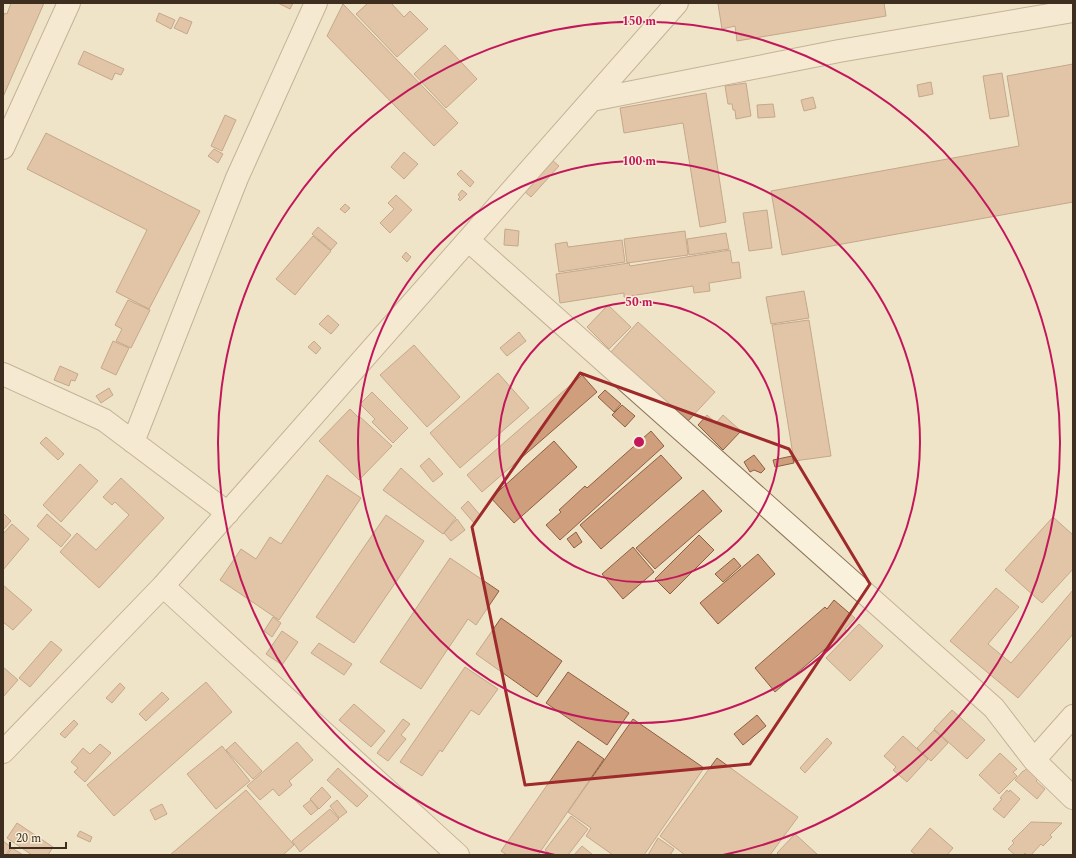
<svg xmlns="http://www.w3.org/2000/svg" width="1076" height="858" font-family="Spectral,serif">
  <rect width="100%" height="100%" fill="#f0e4c8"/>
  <!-- building -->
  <path fill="#cf9f7d" stroke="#8d5f41" d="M11 3H44L3 97V17L5 13 7 14Z
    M278 3H293L290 9Z
    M368 3H391L404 17 410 11 428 29 397 57 356 14Z
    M722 3H884L886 16 737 41 735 26 722 29 718 4Z
    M343 4 458 123 434 146 327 36Z
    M159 13 175 20 171 29 156 21Z
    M180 17 192 22 187 34 174 28Z
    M445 45 477 79 446 108 414 74Z
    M84 51 124 69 121 75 115 73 112 80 78 64Z
    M1073 64V202L782 255 771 191 1019 146 1007 76Z
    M1002 73 1009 116 990 119 983 76Z
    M931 82 933 94 919 97 917 85Z
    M746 83 751 116 736 119 735 110H733L732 104H728L725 86Z
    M706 93 726 222 700 227 683 123 624 133 620 108Z
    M813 97 816 108 804 111 801 100Z
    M773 104 775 117 758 118 757 105Z
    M225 115 236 120 222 151 211 146Z
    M46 133 200 211 149 309 116 292 147 230 27 169Z
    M214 149 223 154 218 163 208 156Z
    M404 152 418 164 404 179 391 167Z
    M552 160 559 166 531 197 525 192Z
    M461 170 474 182 470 187 457 174Z
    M462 190 467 194 460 201 458 199 460 197 458 195Z
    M396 195 412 210 390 233 380 223 394 209 388 203Z
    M345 204 350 208 345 213 340 209Z
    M767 210 772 248 749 251 743 213Z
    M318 227 337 243 331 250 312 234Z
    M505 229 519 231 518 246 504 245Z
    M685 231 688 255 627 263 624 239Z
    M726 233 729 249 689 255 687 239Z
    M313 236 331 251 295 295 276 279Z
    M622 240 625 262 559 272 555 244 567 242 568 247Z
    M730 250 732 263 739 262 741 278 709 283 710 291 694 293 693 286 624 297V293L560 303 556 274 629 263 630 266Z
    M406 252 411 257 407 262 402 257Z
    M804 291 809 318 771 324 766 297Z
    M128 300 150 310 131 348 116 341 122 329 115 325Z
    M608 305 631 327 609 349 587 327Z
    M328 315 339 325 331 334 319 324Z
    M809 320 831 456 794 461 772 325Z
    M638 322 715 392 687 422 610 353Z
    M519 332 526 341 507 356 500 348Z
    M113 341 129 348 116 375 101 368Z
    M314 341 321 348 316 354 308 347Z
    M414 345 460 397 427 427 380 375Z
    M60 366 78 374 75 381 71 380 69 386 54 380Z
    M498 373 529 408 460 468 430 433Z
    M582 375 597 392 482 492 467 475Z
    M109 388 113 395 101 403 96 396Z
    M605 390 621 404 614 412 598 397Z
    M372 392 408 428 393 443 372 422 375 419 360 404Z
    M622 405 635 416 625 427 612 415Z
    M350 409 358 417 359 416 392 446 359 480 319 441Z
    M707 415 716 423 723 415 741 431 723 450 698 425Z
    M651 431 664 446 560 540 546 525 561 512 559 510 585 486 587 488Z
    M46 437 64 454 58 460 40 443Z
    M554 441 577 467 514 523 491 498Z
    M661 455 682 478 601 549 580 525Z
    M754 455 765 469 761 473 754 470 750 472 744 462Z
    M792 456 794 463 775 467 773 460Z
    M429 458 443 474 433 482 420 466Z
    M80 464 98 481 61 522 43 505Z
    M401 468 456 518 443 534 383 490Z
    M327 475 361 498 279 620 220 580 241 549 256 559 270 537 281 544Z
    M121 478 164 518 99 588 60 552 77 533 96 550 129 515 115 502 112 505 103 497Z
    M703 490 722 511 655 569 636 548Z
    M468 501 481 516 474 523 461 508Z
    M3 513 11 521 3 530Z
    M47 514 71 535 61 547 37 526Z
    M386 515 424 541 354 643 316 617Z
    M1053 517 1073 535V569L1042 603 1005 570Z
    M457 519 465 530 451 541 444 533Z
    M12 524 29 539 3 570V534Z
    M576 532 582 542 574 548 567 539Z
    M699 535 714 550 670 594 655 579Z
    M633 547 654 572 623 599 602 574Z
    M758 554 775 574 718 624 700 603Z
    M450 558 499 591 476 625 468 619 421 689 380 662Z
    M734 558 741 566 723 582 715 574Z
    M3 585 32 610 13 630 3 622Z
    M996 588 1019 607 988 644 1011 663 1073 590V634L1018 698 950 641Z
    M834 600 855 618 845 629 846 631 775 692 755 668 825 607 827 609Z
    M273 617 281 623 272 637 264 631Z
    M501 618 562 661 537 697 476 654Z
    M859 624 883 646 850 681 826 658Z
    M282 631 298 642 282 665 266 654Z
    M51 641 62 650 30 687 19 678Z
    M319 643 352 664 344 675 311 653Z
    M3 667 18 680 3 697Z
    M465 667 498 689 479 715 471 710 442 752 440 750 422 776 400 762Z
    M568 672 629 713 607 745 546 703Z
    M206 682 232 712 114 816 87 785Z
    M120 683 125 688 112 703 106 698Z
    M162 692 169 699 146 721 139 714Z
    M354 704 385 731 371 747 339 720Z
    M952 710 985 740 967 759 934 729Z
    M757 715 766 726 743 745 734 734Z
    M403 719 410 724 401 735 406 739 388 761 377 753Z
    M633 719 704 768 644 855H613L586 836 591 828 568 812Z
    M74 720 78 724 65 738 60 734Z
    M934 730 948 743 931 761 917 748Z
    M903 736 928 759 907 782 893 770 896 767 884 756Z
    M827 738 832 743 805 773 800 768Z
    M578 741 604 759 538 855H507L501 851Z
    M235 742 262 771 253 779 226 750Z
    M297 742 313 760 289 781 292 785 279 796 273 789 260 800 247 786Z
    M100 744 111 753 85 782 74 772 78 768 71 762 83 748 90 754Z
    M222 746 250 781 216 809 187 774Z
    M1000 753 1017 769 1013 772 1017 776 999 794 979 775Z
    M717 758 798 817 770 855H685L660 836Z
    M1028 767 1040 777 1036 781 1045 789 1037 799 1015 780 1023 771H1024Z
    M338 768 368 796 357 807 327 780Z
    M322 787 331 797 319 809 310 799Z
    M246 790 294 845 283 855H170Z
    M1007 790 1009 792 1010 790 1020 799 1004 818 993 809 1002 799 1000 798Z
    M311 800 318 809 311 815 303 806Z
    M337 800 347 812 339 818 330 806Z
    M162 804 167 814 155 820 150 810Z
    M330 809 339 819 300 852 292 841Z
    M571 816 588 829 568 855H551L545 850Z
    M1031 822 1062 823 1050 835 1052 837 1043 846 1041 844 1031 855H1027L1025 853 1023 855H1015L1008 849 1014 843 1012 841Z
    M17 823 53 847 48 855H32L7 838Z
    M930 828 953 848 947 855H916L911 851Z
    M80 831 92 837 90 842 77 836Z
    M795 834 818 855H779L777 853Z
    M658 838 674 849 670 855H648Z
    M3 841 11 847 6 855H3Z
    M582 846 593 855H574Z
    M12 848 23 855H7Z"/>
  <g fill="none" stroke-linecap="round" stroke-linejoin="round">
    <defs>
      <path id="minor" d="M592 100 839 51 1073 11
        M3 148 69 3
        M468 240 994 708 1034 760 1073 798
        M3 374 104 420 228 513
        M133 442 237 178 316 3
        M163 586 458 855
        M3 752 163 586 677 3
        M1034 760 1073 716"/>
    </defs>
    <!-- minor casing -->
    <use href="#minor" stroke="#8d765c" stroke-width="24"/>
    <!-- minor -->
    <use href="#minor" stroke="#faf1dc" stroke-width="22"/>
  </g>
  <!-- marked area -->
  <path d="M0 0H1076V858H0ZM580 373 789 449 870 584 750 764 525 785 472 527Z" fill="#f0e4c8" fill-opacity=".55" fill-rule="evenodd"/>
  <path fill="none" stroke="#9e2a2b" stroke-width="3" stroke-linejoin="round" d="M580 373 789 449 870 584 750 764 525 785 472 527Z"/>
  <!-- distance rings -->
  <g fill="none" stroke="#c2185b" stroke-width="2">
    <circle cx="639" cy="442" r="140"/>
    <circle cx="639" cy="442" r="281"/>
    <path d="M555 855A421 421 0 1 1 723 855"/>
  </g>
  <circle cx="639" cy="442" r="6" fill="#c2185b" stroke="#f7eed8" stroke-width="2"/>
  <g font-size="12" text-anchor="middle" font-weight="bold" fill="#c2185b" stroke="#f7eed8" stroke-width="3" stroke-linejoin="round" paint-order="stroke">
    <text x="639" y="25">150 m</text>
    <text x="639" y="165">100 m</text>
    <text x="639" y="306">50 m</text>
  </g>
  <!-- border -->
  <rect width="1076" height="858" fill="none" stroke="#3d2e20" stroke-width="8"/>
  <!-- scale -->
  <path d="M10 842v6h56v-6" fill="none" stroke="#3d2e20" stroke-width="2"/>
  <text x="16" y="842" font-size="12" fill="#3d2e20" stroke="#f7eed8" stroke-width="3" paint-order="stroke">20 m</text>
</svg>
